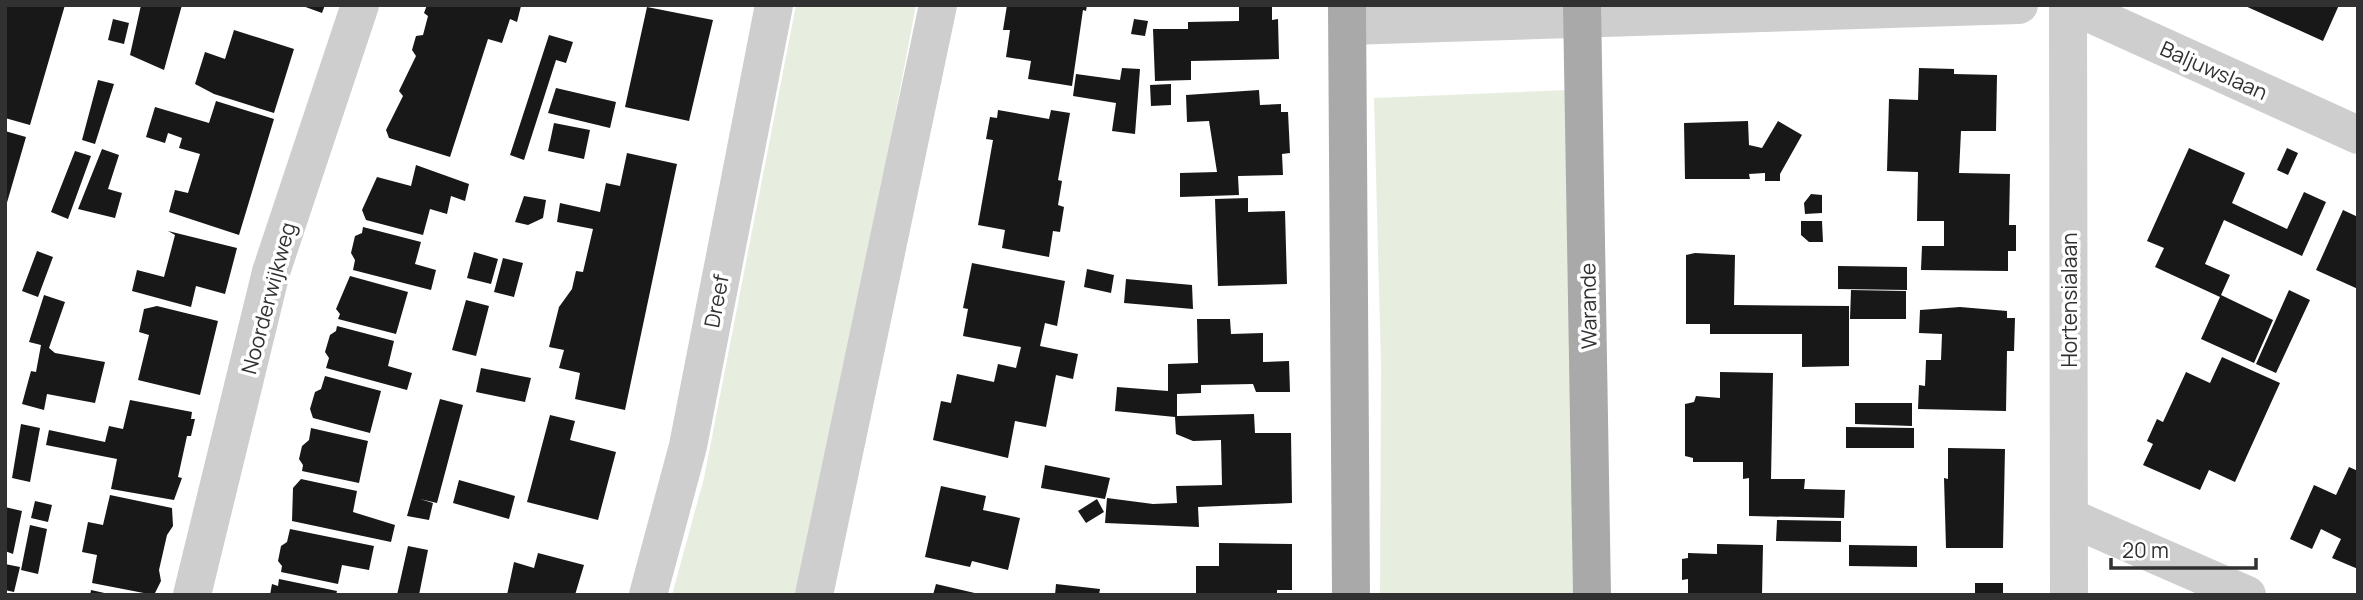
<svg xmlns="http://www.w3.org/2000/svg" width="2363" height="600" font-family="Manrope,sans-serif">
  <rect width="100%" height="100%" fill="#fff"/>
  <!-- green -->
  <path fill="#e7eedf" d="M796 5H916L808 576 803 595H672L704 478Z
    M1568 90 1573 595H1380L1381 365 1374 98Z"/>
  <!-- building -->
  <path fill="#181818" d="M5 5H65L30 125 5 118Z
    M141 5H182L164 70 130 55Z
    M300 5H325L322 13Z
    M427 5 521 6 517 22 510 19 502 43 488 39 450 157 389 138 386 130 403 96 399 91 416 56 412 50 416 36 423 35 428 16 424 13Z
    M1007 5H1087L1086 11 1083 10 1072 86 1028 79 1031 61 1006 57 1010 30H1003Z
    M1239 5H1272V20L1278 19 1279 59 1191 61V80L1155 81 1153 29H1188V22L1239 21Z
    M2243 5H2339L2323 41Z
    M647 7 713 20 689 121 625 107Z
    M113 19 129 23 124 44 108 40Z
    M1134 19 1148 21 1145 36 1131 34Z
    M234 30 294 49 274 113 214 94 195 84 205 52 225 59Z
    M549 35 573 42 566 63 556 60 524 160 510 155Z
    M1122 68 1140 69 1135 134 1112 131 1116 103 1073 96 1076 74 1120 80Z
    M1919 68 1954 69V74L1997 75 1996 131H1961L1959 173 2010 174 2009 225H2016V251H2008V271L1921 270 1922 246H1944V221H1917L1918 172 1887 171 1889 99 1918 100Z
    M98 80 114 84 95 144 82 140Z
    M1171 84V105L1151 106 1150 85Z
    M556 88 616 102 610 128 548 113Z
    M1259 90 1260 105 1281 104V112H1288L1290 153 1282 154 1283 175 1238 176 1239 195 1180 197V173L1217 172 1209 121 1187 122 1186 95Z
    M216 101 274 119 239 235 169 212 175 190 188 193 200 154 179 148 182 138 168 133 165 143 146 137 155 107 209 123Z
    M998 110 1049 119 1051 110 1070 113 1058 180 1062 181 1058 205 1064 207 1060 232 1053 231 1049 257 1002 248 1005 230 978 225 993 140 986 139 990 117 997 118Z
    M1748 121 1749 145 1762 148 1778 121 1802 135 1780 174V181H1765V173L1749 174 1750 179H1685L1684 123Z
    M554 123 590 130 584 159 548 151Z
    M5 131 26 137 6 206H5Z
    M2189 148 2245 173 2232 203 2287 229 2304 192 2326 202 2302 256 2224 220 2205 264 2230 275 2221 295 2273 320 2254 363 2201 339 2220 297 2155 267 2164 248 2147 241Z
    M2287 148 2298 153 2288 175 2277 170Z
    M102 149 119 155 108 189 122 193 115 218 78 209Z
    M75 151 91 156 68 219 51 212Z
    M627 153 677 164 625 410 575 399 580 373 559 368 564 350 549 347 559 307 572 289 576 271 583 272 593 229 557 222 560 203 600 212 606 183 620 186Z
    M416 165 469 184 465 201 451 196 447 214 430 209 423 235 366 220 362 210 377 177 411 186Z
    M1811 194 1822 195V213L1805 214 1804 203Z
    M524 196 546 200 543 218 528 225 515 222Z
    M1248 198V212L1285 211 1287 284 1218 286 1215 199Z
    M2343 210 2358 217V289L2316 270Z
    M1801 221H1822L1823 242H1809L1801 235Z
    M363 227 421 242 415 264 436 270 431 290 353 270 355 260 351 253 355 236 362 233Z
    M168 231 237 248 225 294 196 286 191 307 132 291 137 270 164 277 175 235Z
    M37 251 53 257 38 297 22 291Z
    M474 252 498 259 491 284 467 278Z
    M1695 253 1735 255 1734 305 1849 306V366L1802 367V334H1710V324H1686V255Z
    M503 258 523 263 514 297 494 292Z
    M972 263 1065 281 1057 326 1045 323 1040 346 1078 354 1073 379 1056 375 1046 427 1015 421 1008 458 933 440 941 401 951 403 957 374 994 382 998 364 1016 368 1021 347 963 336 968 309 963 308Z
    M1838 266 1907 267V290L1838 289Z
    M1087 269 1114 275 1111 293 1084 287Z
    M350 276 408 292 396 334 338 319 340 314 336 309Z
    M1126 279 1192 285 1193 309 1124 303Z
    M1851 290 1906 291V319H1850Z
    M2289 290 2310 300 2276 373 2256 364Z
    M44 295 65 302 49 348 55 353 105 362 95 403 47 394 44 410 22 404 31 371 36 372 41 345 29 342Z
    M466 300 489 306 476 356 452 350Z
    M157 306 218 321 200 395 138 380 149 335 139 332 144 309Z
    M1960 307 2007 311V318H2015L2014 351H2007L2006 411 1918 409 1919 385 1925 386 1926 360H1941L1942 334 1919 333 1920 310Z
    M1197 319H1230L1231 334 1263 333V362L1289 361 1290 392H1256L1253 384 1201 385V393L1177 394V416L1254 414 1255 433H1291L1292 503 1198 507 1199 527 1105 523 1107 498 1153 504 1177 503 1176 486 1222 485 1221 440 1193 441 1176 434 1175 417 1115 411 1117 387 1168 391V364L1198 363Z
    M337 326 394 341 388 366 412 373 407 390 326 368 329 358 325 352 330 335 336 331Z
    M2222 357 2280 383 2235 482 2209 470 2200 490 2143 465 2153 444 2147 441 2157 419 2163 422 2186 372 2210 383Z
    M481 368 531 378 525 402 476 392Z
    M1720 372 1773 373 1771 479H1805L1804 489 1845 490 1844 518 1749 516V478L1743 479V462H1693V458L1685 456V404L1694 402 1696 396 1720 398Z
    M325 376 381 391 370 433 313 418 310 409 315 392 321 389Z
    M440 399 463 405 437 503 420 499 433 503 429 520 407 516Z
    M130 400 192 412 191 419H195L191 436H187L178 477 182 478 174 500 111 489 117 459 46 445 49 430 105 442 109 426 123 429Z
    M1855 403H1912V426L1855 424Z
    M550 415 575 421 570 440 616 452 598 520 527 502Z
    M21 424 40 428 30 482 12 478Z
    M1846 427 1914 428V448H1846Z
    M311 428 368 441 359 483 302 471 303 465 299 459 302 446 309 440Z
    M1948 448 2005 449 2003 548H1946L1944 478 1948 479Z
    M1045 465 1110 478 1105 499 1041 488Z
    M2349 467 2358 471V569L2332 558 2341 539 2321 529 2312 549 2290 539 2314 485 2336 495Z
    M301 479 357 491 353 512 395 525 391 542 292 521 293 488Z
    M459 480 515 496 509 519 453 503Z
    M941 486 986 496 983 510 1020 518 1008 570 972 561 970 567 925 557Z
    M110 495 172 508 173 526 167 535 159 570 161 581 154 595 92 583 97 555 82 552 88 522 103 525Z
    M1097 499 1104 512 1086 523 1078 511Z
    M35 501 52 505 48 522 31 518Z
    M5 507 22 511 13 554 5 551Z
    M1777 520 1841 521V542L1776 541Z
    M30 525 47 529 38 574 21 570Z
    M290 529 374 546 369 570 342 565 338 584 281 572 282 566 278 561 281 546 287 542Z
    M1219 543 1292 544V590H1277V595H1196V566H1219Z
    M1717 544 1763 545 1762 595H1688V579L1682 580V559L1688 558V553L1717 554Z
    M1849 545 1917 546V567L1849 566Z
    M408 546 428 550 419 595H397Z
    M538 553 584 565 575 595H507L514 562 534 568Z
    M5 564 20 567 14 592 5 590Z
    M279 579 337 591 336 595H270L272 584 278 586Z
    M1975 583H2003V595H1975Z
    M936 584 979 594V595H933Z
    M1056 584 1100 589 1099 595H1055Z
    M91 590 109 594V595H90Z"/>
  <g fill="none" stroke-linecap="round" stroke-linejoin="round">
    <!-- minor -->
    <path stroke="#cecece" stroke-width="38" d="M2068 5 2069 595
      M2071 5 2358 135
      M1348 26 2019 5
      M2069 517 2247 595
      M192 595 271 272 360 5
      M648 595 688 446 774 5
      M814 595 938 5"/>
    <!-- major -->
    <path stroke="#a9a9a9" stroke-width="38" d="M1347 5 1351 595
      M1582 5 1592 595"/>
  </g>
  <g text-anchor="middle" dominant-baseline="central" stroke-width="7" stroke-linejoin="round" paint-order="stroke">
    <!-- street labels -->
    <g font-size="21" fill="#313131" stroke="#fff">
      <text transform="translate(2214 70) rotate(24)">Baljuwslaan</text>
      <text transform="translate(268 298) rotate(-75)">Noorderwijkweg</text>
      <text transform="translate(2069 300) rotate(-90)">Hortensialaan</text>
      <text transform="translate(716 301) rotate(-79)">Dreef</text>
      <text transform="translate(1588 306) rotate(-91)">Warande</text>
    </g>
  </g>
  <!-- border -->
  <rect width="2363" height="600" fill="none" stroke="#313131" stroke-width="14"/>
  <!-- scale -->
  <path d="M2111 558v10h145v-10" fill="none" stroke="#313131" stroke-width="3.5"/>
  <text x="2122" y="558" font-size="21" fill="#313131" stroke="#ffffff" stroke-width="5" paint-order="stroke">20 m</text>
</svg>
